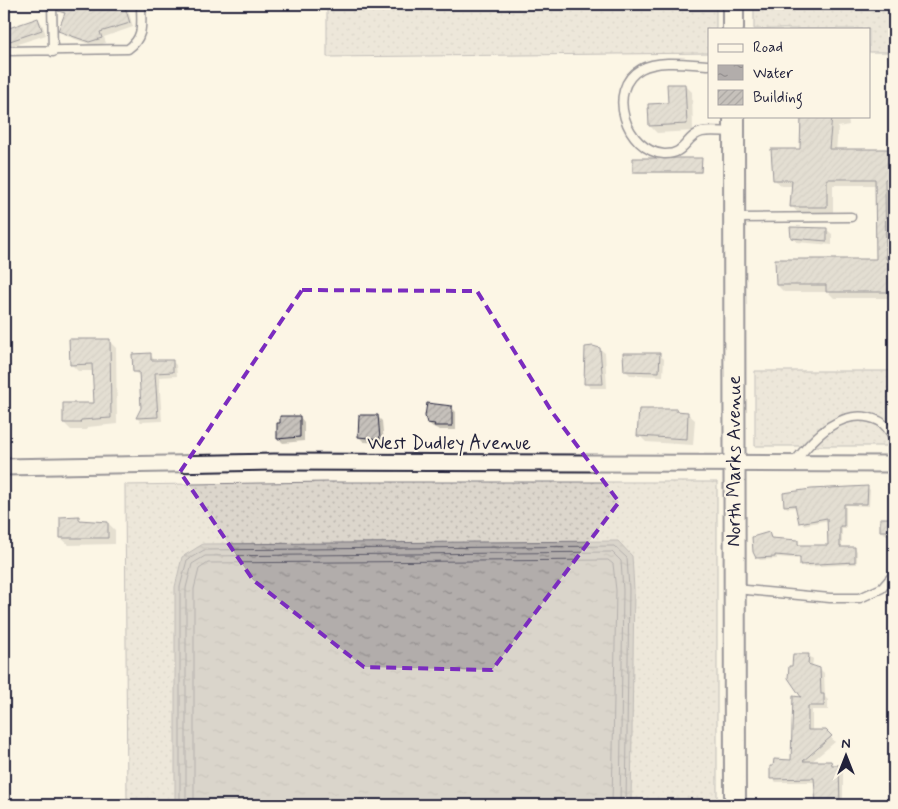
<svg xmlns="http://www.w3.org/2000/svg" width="898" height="809" font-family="Mynerve,sans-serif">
  <defs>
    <pattern id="grass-dots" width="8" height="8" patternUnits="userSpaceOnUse" patternTransform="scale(1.25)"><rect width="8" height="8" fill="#dcd6cc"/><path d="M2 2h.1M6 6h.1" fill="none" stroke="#bcb7b0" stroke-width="1.8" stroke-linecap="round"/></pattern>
    <pattern id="water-ripples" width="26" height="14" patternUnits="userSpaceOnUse" patternTransform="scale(1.25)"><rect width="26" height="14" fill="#b2adab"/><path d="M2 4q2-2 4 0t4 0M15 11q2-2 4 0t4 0" fill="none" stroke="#908c8c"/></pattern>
    <pattern id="building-hatch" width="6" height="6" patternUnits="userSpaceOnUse" patternTransform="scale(1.25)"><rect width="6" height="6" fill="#c6c1bb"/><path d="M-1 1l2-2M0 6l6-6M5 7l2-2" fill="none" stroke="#aaa6a2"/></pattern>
  </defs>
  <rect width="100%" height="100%" fill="#fcf5e5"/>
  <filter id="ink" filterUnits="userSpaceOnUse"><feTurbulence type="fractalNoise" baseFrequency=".02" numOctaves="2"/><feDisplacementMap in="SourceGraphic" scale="10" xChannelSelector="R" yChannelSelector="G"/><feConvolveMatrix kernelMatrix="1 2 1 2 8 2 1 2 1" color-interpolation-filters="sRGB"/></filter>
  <g filter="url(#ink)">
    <!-- grass -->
    <path fill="url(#grass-dots)" stroke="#7f7c84" d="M327 4H716V29H709V53L327 57Z
      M754 4H894V52H869V29H754Z
      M755 371H894V446H755Z
      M329 482H717V805H127L125 485Z"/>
    <!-- water -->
    <path fill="url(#water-ripples)" stroke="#78757e" d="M618 541 632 556 634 589 631 805H175V587L182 557 203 544Z"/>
    <!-- shadow -->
    <path fill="#0003" d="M64 4H71L89 11 109 4H122L128 10 133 27 104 37 106 43 95 46 64 35 60 30 65 15 61 11Z
      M38 19 42 24 46 35 8 47 4 46V31Z
      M685 85 692 92 693 131 657 133 650 126Z
      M802 116H848L849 125 838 127 836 151H894V298H834L828 292H784L777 285 877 260 876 185H833V214L798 213 792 206 793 186H781L774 179 801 150Z
      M701 159 702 173H636L634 171Z
      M827 230 832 234V245L797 242 792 238Z
      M109 341 116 348 117 424 88 427 87 430H71L64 423 96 404 94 371H78L71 364Z
      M600 349 605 353 607 388H590L586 383Z
      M150 354 155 361H172L176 365 177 376 159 377 162 421 141 422 137 418 143 409 140 376 134 372Z
      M659 354 664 359 663 376 630 375 625 370Z
      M428 404 451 407 456 412V430H440L433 427 428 423Z
      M676 410 687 413 695 420 693 445 646 442 639 435Z
      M377 416 382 421 384 443 364 442 359 437Z
      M300 417 304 422V441L283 443 278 438Z
      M867 487 870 490 869 506 846 505V528H842V548H854L857 551V564L804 567 801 559 777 557V559L760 560 757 557 769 534 773 540 798 541 800 546H829V520L803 525 797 507 787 508 785 505Z
      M892 507H894V535H885L881 531 893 519Z
      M79 517 82 521H91L93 523H108L115 530V544L69 545 61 538Z
      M808 655 813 659 812 667 820 669 824 673 825 697 828 700V710H812V731H825L835 742 811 762H831L843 771V805H848H817L816 782H776L772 778 792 761Z"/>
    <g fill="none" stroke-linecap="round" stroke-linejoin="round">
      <!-- shore -->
      <path stroke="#5c5a68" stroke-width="1" d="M180 805V587L187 560 204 550 614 546 627 558 629 589 626 805
        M186 805V588L192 564 205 556 612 552 621 561 623 590 620 805
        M194 805V589L199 569 208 563 608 560 613 564 616 590 612 805"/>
    </g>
    <!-- building -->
    <path fill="url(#building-hatch)" stroke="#22223b" d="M58 4H74L89 10 104 4H124L130 23 100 32 102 38 89 42 58 31 65 13 58 11Z
      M38 18 42 30 10 41 6 29Z
      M667 84H685L687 124 649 126 648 104 668 103Z
      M801 116H832L829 149H889V179H885L886 259H890L892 292H826V285H776L775 259H876L875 179H827V207H790L792 180H773L771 149H800Z
      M633 158H702L701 172H633Z
      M790 227 827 228V241L791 238Z
      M69 339H110L111 418 81 420 80 423H63V403H94L92 364 70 365Z
      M593 346 600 348 603 384H584L585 347Z
      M151 353V360H173V372L155 373 158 417 136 418 141 408 139 372H133L132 354Z
      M623 353H660L659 372 624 371Z
      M427 403 452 406V426H434L435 424 427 423 425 416Z
      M639 409H677L676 411 688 412 687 439 637 436Z
      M359 415H378L380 439 358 437Z
      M280 416H300V437L277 439V423H280Z
      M868 486 867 504H844V526H840V547H855V562L800 565V557L775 555V557L756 558 753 552 752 537 769 532 771 538 798 540V545H828L827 518 799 523 795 505 784 506 783 493 811 489Z
      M79 516V520L108 522V538H60V517Z
      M880 518H894V531H880Z
      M793 654H809L808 664 820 668 821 694H824V706H808V730H826L832 736 803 761H831L832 765H839L840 805H816L814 778 770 779V766H773L774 759 791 760 793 696 801 697 788 678 789 666H792Z"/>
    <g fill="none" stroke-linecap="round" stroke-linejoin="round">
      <defs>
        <path id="service" d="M52 4 53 52
          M4 51 128 49C145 37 141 23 141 4
          M709 65C689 64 659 59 641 69 605 89 626 151 664 154 686 155 685 136 702 132 711 130 723 132 733 132
          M736 218 851 217
          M793 464C813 438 843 404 879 421 886 424 889 432 894 437
          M736 589 830 598H860L882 588 894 574"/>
        <path id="minor" d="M4 467 274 462 894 464"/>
        <path id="secondary" d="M733 4V29
          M734 116 735 805"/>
      </defs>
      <!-- service casing -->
      <use href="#service" stroke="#22223b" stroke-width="11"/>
      <!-- minor casing -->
      <use href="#minor" stroke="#22223b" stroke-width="19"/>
      <!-- secondary casing -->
      <use href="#secondary" stroke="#22223b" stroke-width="24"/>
      <!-- service -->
      <use href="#service" stroke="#fcf5e5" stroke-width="8"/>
      <!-- minor -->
      <use href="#minor" stroke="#fcf5e5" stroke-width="15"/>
      <!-- secondary -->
      <use href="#secondary" stroke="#fcf5e5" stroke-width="20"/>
    </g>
  </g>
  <!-- marked area -->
  <path d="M0 0H898V809H0ZM302 290 477 291 552 412 619 502 492 670 364 667 253 580 180 472Z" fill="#fcf5e5" fill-opacity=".55" fill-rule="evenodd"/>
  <path fill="none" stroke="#7b2cbf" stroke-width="4" stroke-dasharray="10 6" stroke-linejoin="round" d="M302 290 477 291 552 412 619 502 492 670 364 667 253 580 180 472Z"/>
  <g text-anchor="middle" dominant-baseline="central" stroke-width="4" stroke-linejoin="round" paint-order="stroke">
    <!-- street labels -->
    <g font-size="19" fill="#22223b" stroke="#fcf5e5">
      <text x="449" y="443">West Dudley Avenue</text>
      <text transform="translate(734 461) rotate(-90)">North Marks Avenue</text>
    </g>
  </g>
  <!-- margin -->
  <rect width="898" height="809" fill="none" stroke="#fcf5e5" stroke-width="20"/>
  <rect x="10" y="10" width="878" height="789" fill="none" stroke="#22223b" stroke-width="2" filter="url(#ink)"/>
  <!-- legend -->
  <rect x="708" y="28" width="162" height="90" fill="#fcf5e5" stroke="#a5a1a1"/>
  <rect x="718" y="44" width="25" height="8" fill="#fcf5e5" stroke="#a5a1a1"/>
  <text x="753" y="52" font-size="15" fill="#22223b">Road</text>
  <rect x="718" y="65" width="25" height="15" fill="url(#water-ripples)" stroke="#a5a1a1"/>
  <text x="753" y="78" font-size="15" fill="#22223b">Water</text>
  <rect x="718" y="90" width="25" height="15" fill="url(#building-hatch)" stroke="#a5a1a1"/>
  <text x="753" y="102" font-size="15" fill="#22223b">Building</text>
  <!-- north arrow -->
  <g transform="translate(846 756)" stroke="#fcf5e5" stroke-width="4" paint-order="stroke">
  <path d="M0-4L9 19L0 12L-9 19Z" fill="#22223b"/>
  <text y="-8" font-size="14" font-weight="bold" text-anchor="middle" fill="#22223b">N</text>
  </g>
</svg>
